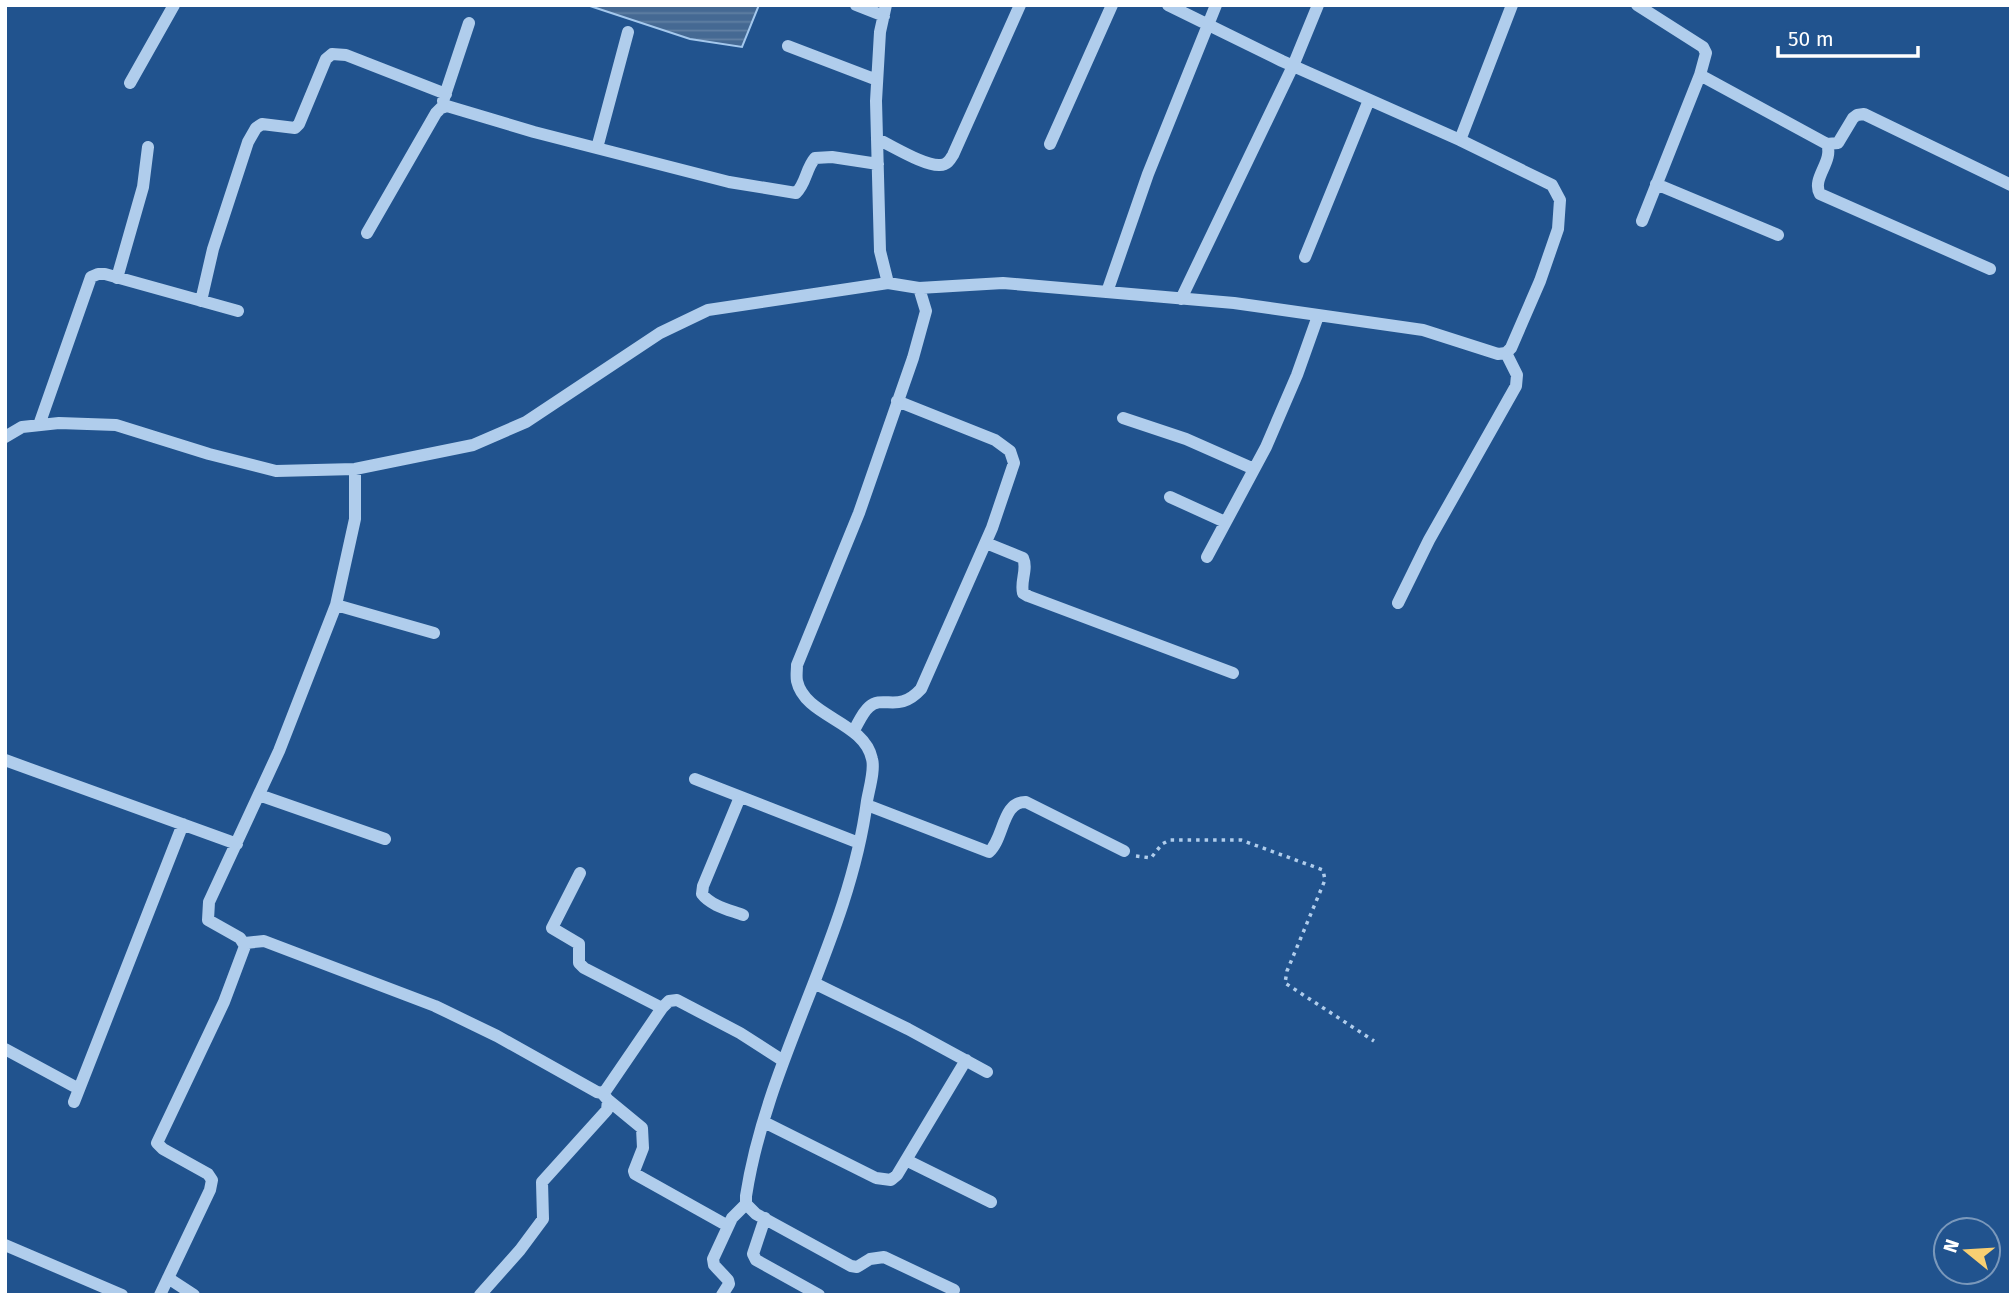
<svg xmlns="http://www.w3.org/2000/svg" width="2016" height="1300" font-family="'Fira Sans',sans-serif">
  <defs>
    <pattern id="water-rules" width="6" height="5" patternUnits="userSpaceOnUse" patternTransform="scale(1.75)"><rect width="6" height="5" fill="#456993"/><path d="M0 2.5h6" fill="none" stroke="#6180a3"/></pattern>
  </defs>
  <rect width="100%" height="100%" fill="#21538e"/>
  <!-- water -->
  <path fill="url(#water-rules)" stroke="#a4c8ed" stroke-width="2" d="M587 5H759L742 47 690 39Z"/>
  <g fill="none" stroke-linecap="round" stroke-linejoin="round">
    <!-- path -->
    <path stroke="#b0cdec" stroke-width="3.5" stroke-dasharray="3.5 5" stroke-linecap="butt" d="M1136 856 1151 858 1162 844 1170 840H1241L1323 870 1325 880 1287 971 1285 983 1374 1041"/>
    <!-- minor -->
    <path stroke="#b0cdec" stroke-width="12" d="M856 5 884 16
      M886 5 880 32 876 101 880 251 888 283 919 288 926 311 913 358 859 513 797 665C797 670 796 676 797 681 805 717 864 721 872 759 875 770 869 789 867 801 849 939 767 1059 746 1196V1204L756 1214 851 1266 857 1267 870 1259 884 1257 954 1290
      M1637 5 1703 47 1706 53 1700 75 1642 221
      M788 46 877 80
      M1700 75 1827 144C1834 162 1811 178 1820 194L1990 269
      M130 83 174 5
      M443 101 469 23
      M877 139C893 146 924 166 940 165 947 165 950 160 953 155L1020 5
      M1460 140 1512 5
      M1050 144 1112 5
      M1827 144 1838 143 1853 118 1857 115 1864 114 2011 185
      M597 148 628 32
      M1656 184 1778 235
      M367 233 436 113 441 108 447 106 534 132 729 182 796 193C806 184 806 168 815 158L832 157 878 164
      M1305 257 1369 100
      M117 278 143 187 148 147
      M919 288 1003 283 1234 303 1423 330 1498 354 1506 353 1511 348 1540 281 1558 229 1560 200 1552 185 1460 140 1282 61 1168 5
      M1107 292 1148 174 1216 5
      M1181 299 1293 66 1318 5
      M201 301 213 249 248 142 256 128 262 124 295 128 299 124 326 59 332 54 346 55 446 94
      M1123 418 1186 439 1254 469
      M39 425 91 277 98 274H105L238 311
      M5 437 22 427 59 423 116 425 209 454 276 471 355 469 473 445 526 422 660 333 708 310 888 283
      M1170 497 1225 522
      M986 543 1023 558C1028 569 1020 581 1023 593L1028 596 1233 673
      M1207 557 1266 447 1297 375 1318 316
      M1398 603 1429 540 1516 386 1517 375 1506 353
      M336 605 434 633
      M853 732C858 724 862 713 869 707 884 694 898 714 921 689L992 528 1014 463 1010 451 995 440 897 401
      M5 760 237 844
      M695 779 859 843
      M259 795 385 839
      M740 797 703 886 702 894C711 906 730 910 743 915
      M867 805 989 852C1004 839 1002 801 1026 802L1124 851
      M580 873 552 928 579 944V963L584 968 662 1008
      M245 943 264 941 435 1006 497 1036 597 1092 602 1093 606 1090 662 1008 669 1001 677 1000 740 1033 782 1060
      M814 983 908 1029 987 1072
      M5 1049 79 1089
      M608 1100 642 1128 643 1148 634 1171 635 1174 728 1226
      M74 1102 183 824
      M764 1122 876 1178 891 1180 897 1175 966 1060
      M906 1160 991 1202
      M765 1218 753 1254 756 1260 819 1295
      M5 1245 122 1295
      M168 1278 194 1295
      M160 1295 210 1190 212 1180 208 1174 163 1149 157 1143 224 1002 245 946 240 938 208 920 209 902 279 751 336 605 355 519V469
      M480 1295 520 1250 543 1219 542 1182 607 1110 608 1100 602 1093
      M722 1295 729 1284 728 1280 714 1265 713 1259 732 1218 746 1204"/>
  </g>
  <!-- border -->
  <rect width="2016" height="1300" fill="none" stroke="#ffffff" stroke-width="14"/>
  <!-- north arrow -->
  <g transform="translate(1967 1251) rotate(288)"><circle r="33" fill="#21538e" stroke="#7a98bb" stroke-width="2"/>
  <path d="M0-5L12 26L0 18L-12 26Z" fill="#f8cf72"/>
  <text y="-10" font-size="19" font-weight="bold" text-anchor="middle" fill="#ffffff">N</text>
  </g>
  <!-- scale -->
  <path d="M1778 46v10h140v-10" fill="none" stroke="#ffffff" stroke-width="3.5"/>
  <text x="1788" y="46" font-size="21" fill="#ffffff" stroke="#21538e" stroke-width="5" paint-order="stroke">50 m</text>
</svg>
